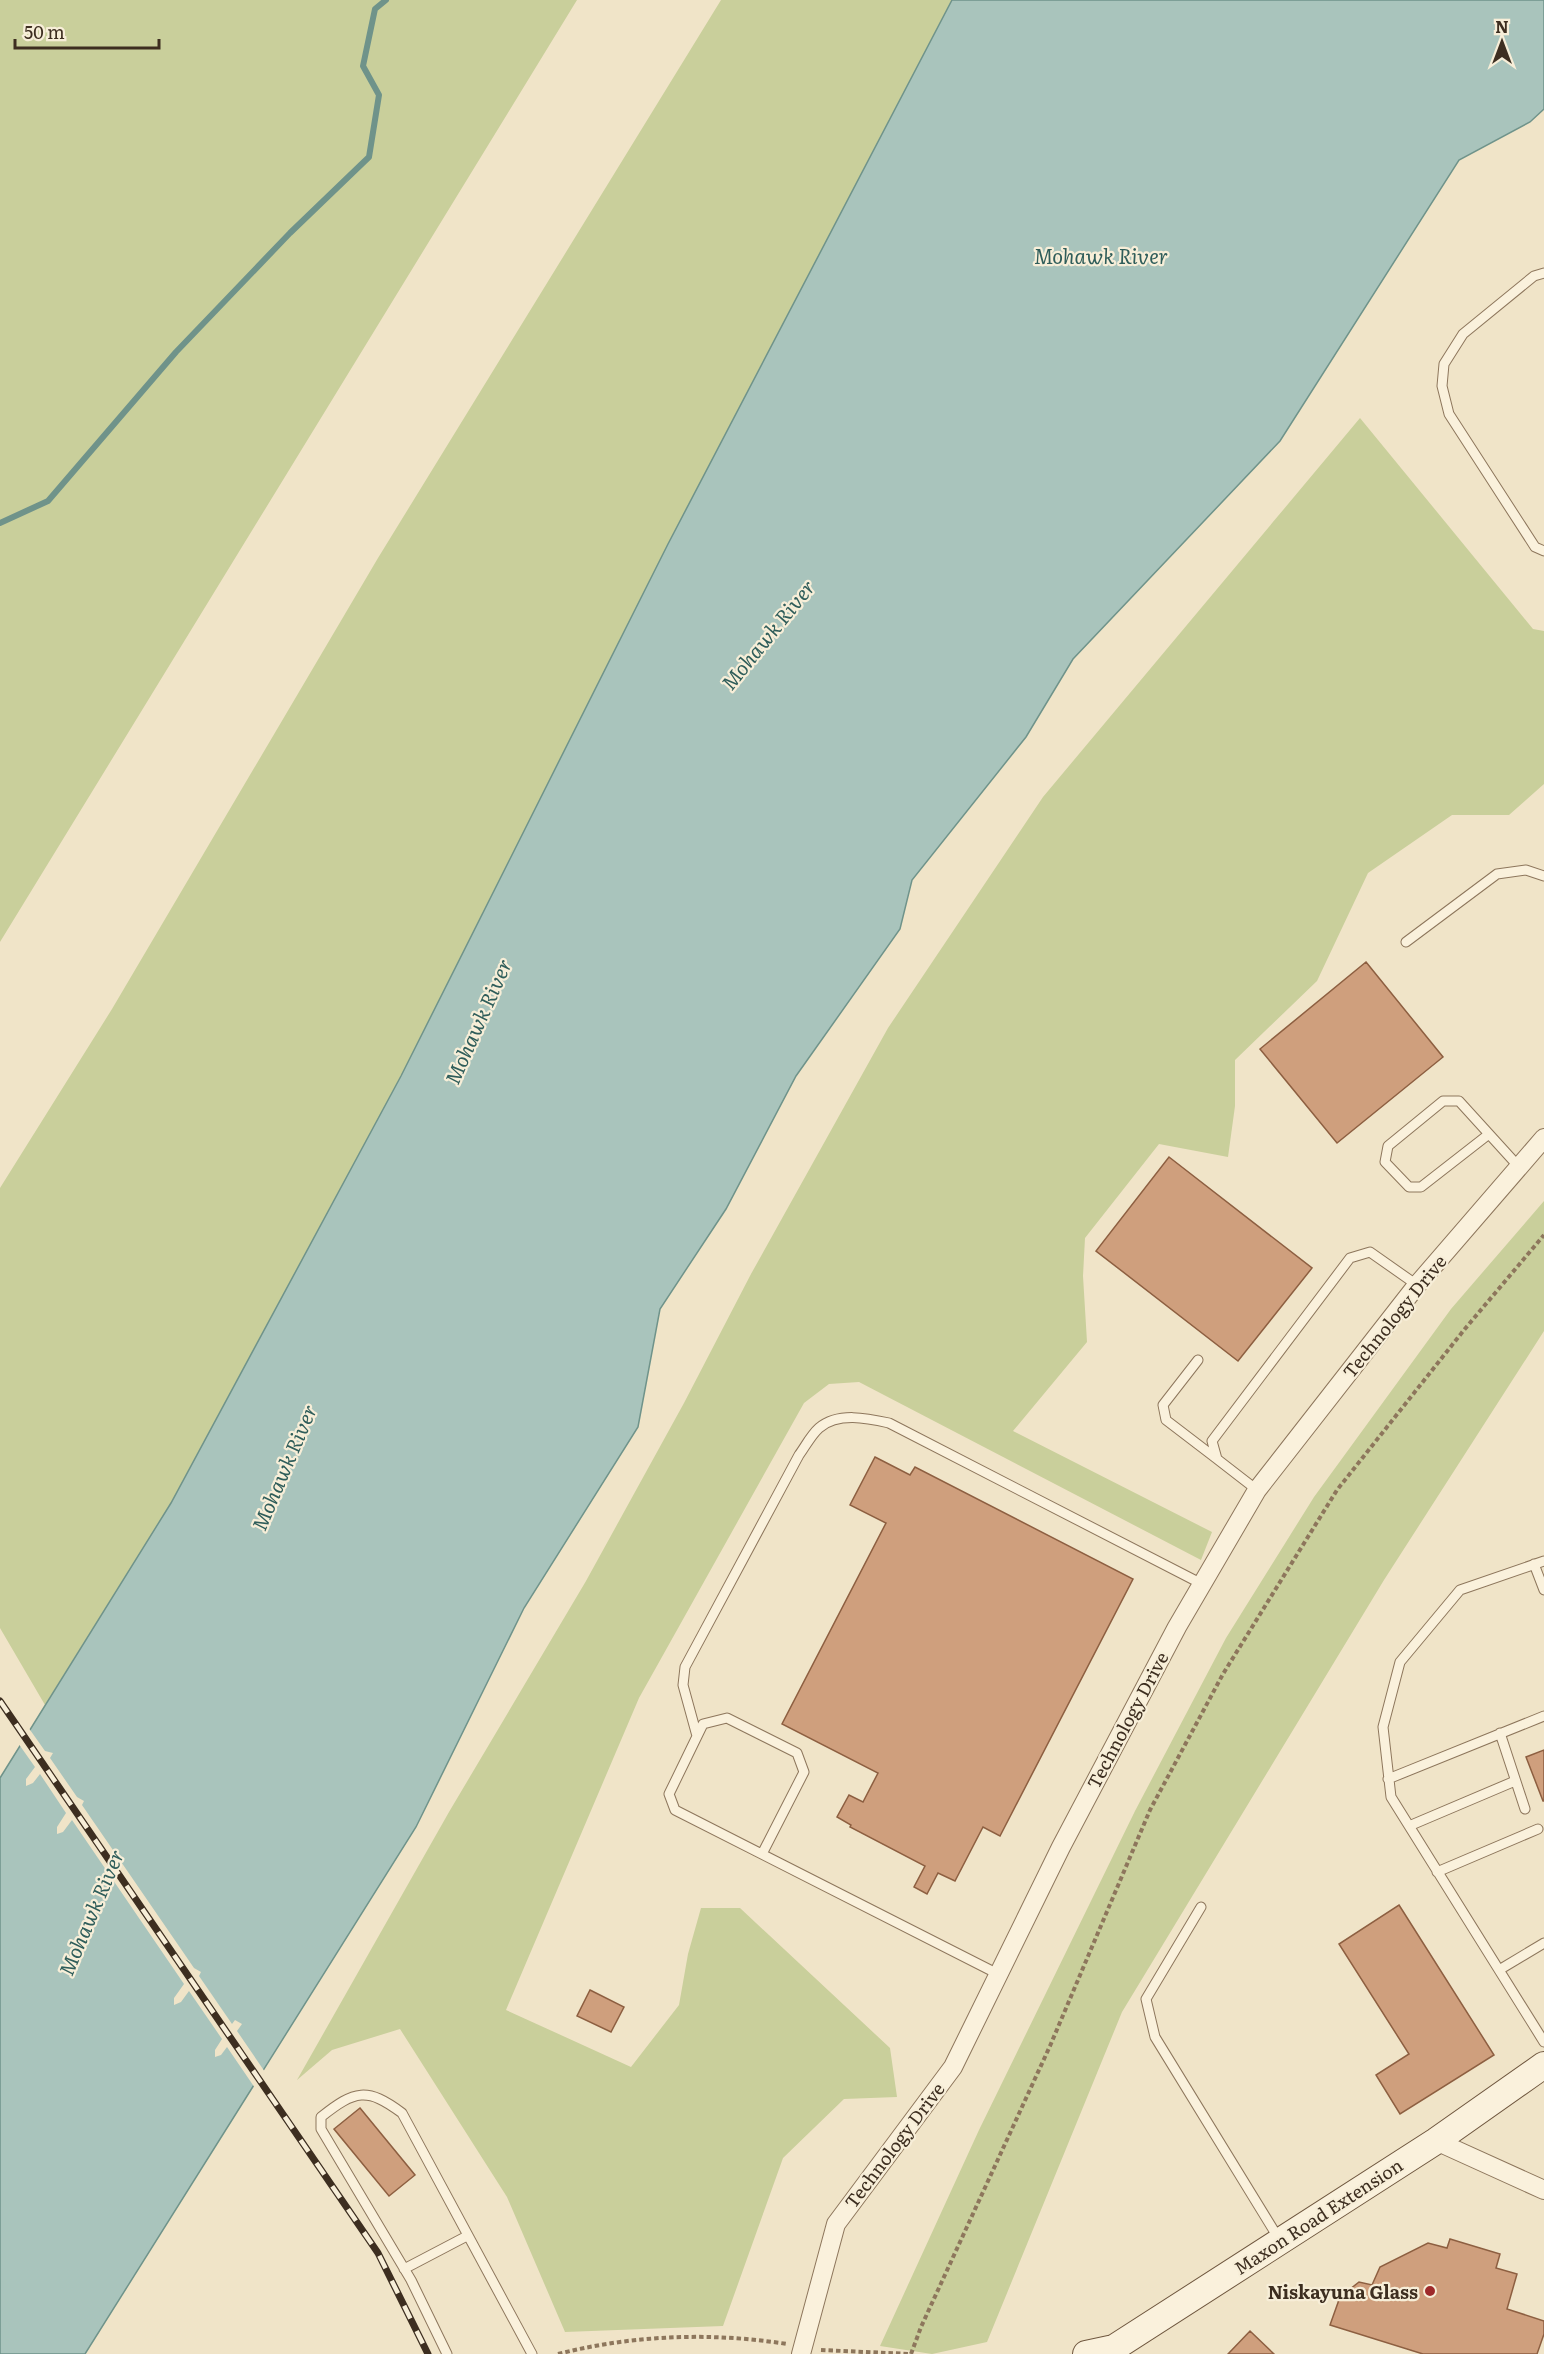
<svg xmlns="http://www.w3.org/2000/svg" width="1544" height="2354" font-family="Literata,serif">
  <rect width="100%" height="100%" fill="#f0e4c8"/>
  <!-- green -->
  <path fill="#c9cf9b" d="M0 0H577L0 942Z
    M721 0H952L668 544 401 1076 171 1503 45 1705 0 1628V1188L112 1009 378 558Z
    M1360 418 1533 629 1544 631V784L1509 815H1452L1368 873 1317 981 1235 1060V1106L1228 1157 1159 1144 1085 1238 1083 1276 1087 1342 1013 1431 1212 1532 1201 1560 859 1382 829 1384 804 1403 639 1698 506 2010 631 2067 679 2005 688 1954 701 1908H740L890 2048 897 2097 844 2099 783 2158 723 2326 565 2332 507 2197 400 2029 332 2050 297 2080 449 1812 586 1581 684 1403 751 1274 888 1028 1043 797Z
    M1544 1201V1331L1384 1580 1122 2012 987 2342 932 2354 880 2346 979 2130 1135 1811 1226 1638 1314 1497 1451 1309Z"/>
  <!-- water -->
  <path fill="#a9c4bc" stroke="#6f938a" stroke-width="1.5" d="M952 0H1544V109L1530 122 1459 160 1280 441 1073 659 1026 737 912 880 900 929 796 1076 726 1209 660 1309 638 1427 524 1608 416 1827 85 2354H0V1778L171 1503 401 1076 668 544Z"/>
  <!-- pier -->
  <path fill="#f0e4c8" d="M28 1727 45 1751 53 1753 50 1758 77 1797 84 1801 82 1805 194 1968 201 1972 199 1976 232 2024 235 2020 242 2024 237 2031 265 2072 255 2088 227 2047 221 2055 215 2057V2050L222 2039 189 1991 181 2002 174 2005V1998L184 1984 72 1820 63 1832 57 1834V1827L66 1813 40 1774 33 1783 26 1786V1779L35 1767 18 1743Z"/>
  <g fill="none" stroke-linecap="round" stroke-linejoin="round">
    <!-- stream -->
    <path stroke="#6f938a" stroke-width="6" d="M0 523 48 501 176 352 290 233 369 157 379 95 363 66 375 9 386 0"/>
  </g>
  <!-- building -->
  <path fill="#cf9f7d" stroke="#8d5f41" stroke-width="1.5" d="M1366 962 1443 1057 1337 1143 1260 1049Z
    M1169 1157 1312 1268 1238 1361 1096 1251Z
    M875 1457 910 1475 915 1467 1133 1579 1000 1836 983 1827 955 1881 938 1873 927 1894 914 1887 925 1866 850 1827 851 1825 837 1817 849 1795 863 1802 878 1773 782 1724 886 1523 850 1505Z
    M1544 1750V1801H1543L1526 1757Z
    M1399 1905 1494 2055 1400 2114 1376 2075 1409 2054 1339 1944Z
    M590 1990 624 2007 611 2032 577 2016Z
    M360 2108 415 2175 389 2196 334 2129Z
    M1450 2239 1500 2254 1496 2268 1517 2274 1507 2309 1544 2321V2334L1537 2354H1423L1330 2325 1340 2297 1359 2282 1372 2285 1380 2267 1428 2243 1447 2248Z
    M1250 2331 1274 2354H1228Z"/>
  <g fill="none" stroke-linecap="round" stroke-linejoin="round">
    <defs>
      <path id="lane" d="M1544 273 1534 276 1463 334 1444 364 1442 386 1449 414 1535 547 1544 551
        M1406 942 1497 874 1526 870 1544 876
        M1489 1134 1421 1187H1409L1385 1162 1388 1146 1443 1101H1459L1519 1167
        M1198 1360 1163 1405 1166 1420 1217 1459
        M1257 1490 1217 1459 1212 1441 1350 1258 1370 1252 1417 1285
        M1544 1561 1460 1590 1400 1662 1383 1727 1391 1797 1544 2042
        M1534 1564 1544 1590
        M1500 1733 1525 1809
        M697 1736 683 1685 685 1667 799 1455C805 1447 811 1435 819 1428 838 1412 867 1418 889 1423L1202 1584
        M1388 1779 1544 1716
        M1409 1826 1515 1781
        M762 1854 804 1772 797 1753 727 1718 703 1724 669 1794 675 1810 998 1974
        M1437 1872 1538 1829
        M1201 1907 1146 1999 1155 2037 1279 2239
        M1499 1970 1544 1943
        M404 2269 467 2236
        M447 2354 411 2280 321 2129V2117C355 2090 367 2087 402 2113L532 2354"/>
      <path id="street" d="M1436 2141 1544 2190
        M801 2354 836 2224 953 2067 1061 1847 1177 1627 1257 1490 1417 1285 1544 1138"/>
      <path id="secondary" d="M1086 2354 1114 2348 1436 2141 1544 2065"/>
    </defs>
    <!-- lane casing -->
    <use href="#lane" stroke="#8d765c" stroke-width="11"/>
    <!-- street casing -->
    <use href="#street" stroke="#8d765c" stroke-width="20"/>
    <!-- secondary casing -->
    <use href="#secondary" stroke="#6f573f" stroke-width="28"/>
    <!-- path -->
    <path stroke="#8d765c" stroke-width="4" stroke-dasharray="4.5 3" stroke-linecap="butt" d="M821 2350 910 2354
      M558 2354C633 2335 710 2332 787 2344
      M911 2354 921 2327 1050 2046 1150 1810 1223 1674 1337 1490 1464 1330 1544 1235"/>
    <!-- lane -->
    <use href="#lane" stroke="#faf1dc" stroke-width="9"/>
    <!-- street -->
    <use href="#street" stroke="#faf1dc" stroke-width="18"/>
    <!-- secondary -->
    <use href="#secondary" stroke="#faf1dc" stroke-width="26"/>
    <defs>
      <path id="rail" d="M0 1701 378 2253 428 2354"/>
    </defs>
    <!-- rail casing -->
    <use href="#rail" stroke="#3d2e20" stroke-width="7"/>
    <!-- rail -->
    <use href="#rail" stroke="#f7eed8" stroke-width="4.5" stroke-dasharray="14" stroke-linecap="butt"/>
  </g>
  <!-- markers -->
  <circle fill="#9e2a2b" stroke="#f7eed8" stroke-width="2" cx="1430" cy="2291" r="6"/>
  <g text-anchor="middle" dominant-baseline="central" stroke-width="4.5" stroke-linejoin="round" paint-order="stroke">
    <!-- street labels -->
    <g font-size="18" fill="#3d2e20" stroke="#f7eed8">
      <text transform="translate(1394 1316) rotate(-51)">Technology Drive</text>
      <text transform="translate(1127 1720) rotate(-62)">Technology Drive</text>
      <text transform="translate(894 2145) rotate(-53)">Technology Drive</text>
      <text transform="translate(1318 2216) rotate(-33)">Maxon Road Extension</text>
    </g>
    <!-- poi labels -->
    <g font-size="18" font-weight="bold" fill="#3d2e20" stroke="#f7eed8" text-anchor="end">
      <text x="1418" y="2291">Niskayuna Glass</text>
    </g>
    <!-- water labels -->
    <g font-size="20" font-style="italic" fill="#2f5d5a" stroke="#f7eed8">
      <text x="1101" y="255">Mohawk River</text>
      <text transform="translate(767 634) rotate(-51)">Mohawk River</text>
      <text transform="translate(477 1021) rotate(-66)">Mohawk River</text>
      <text transform="translate(283 1467) rotate(-67)">Mohawk River</text>
      <text transform="translate(90 1912) rotate(-67)">Mohawk River</text>
    </g>
  </g>
  <!-- north arrow -->
  <g transform="translate(1502 42)" stroke="#f7eed8" stroke-width="4.5" paint-order="stroke">
  <path d="M0-4.5L10 22L0 15L-10 22Z" fill="#3d2e20"/>
  <text y="-9" font-size="16" font-weight="bold" text-anchor="middle" fill="#3d2e20">N</text>
  </g>
  <!-- scale -->
  <path d="M15 39v9h144v-9" fill="none" stroke="#3d2e20" stroke-width="3"/>
  <text x="24" y="39" font-size="18" fill="#3d2e20" stroke="#f7eed8" stroke-width="4.5" paint-order="stroke">50 m</text>
</svg>
